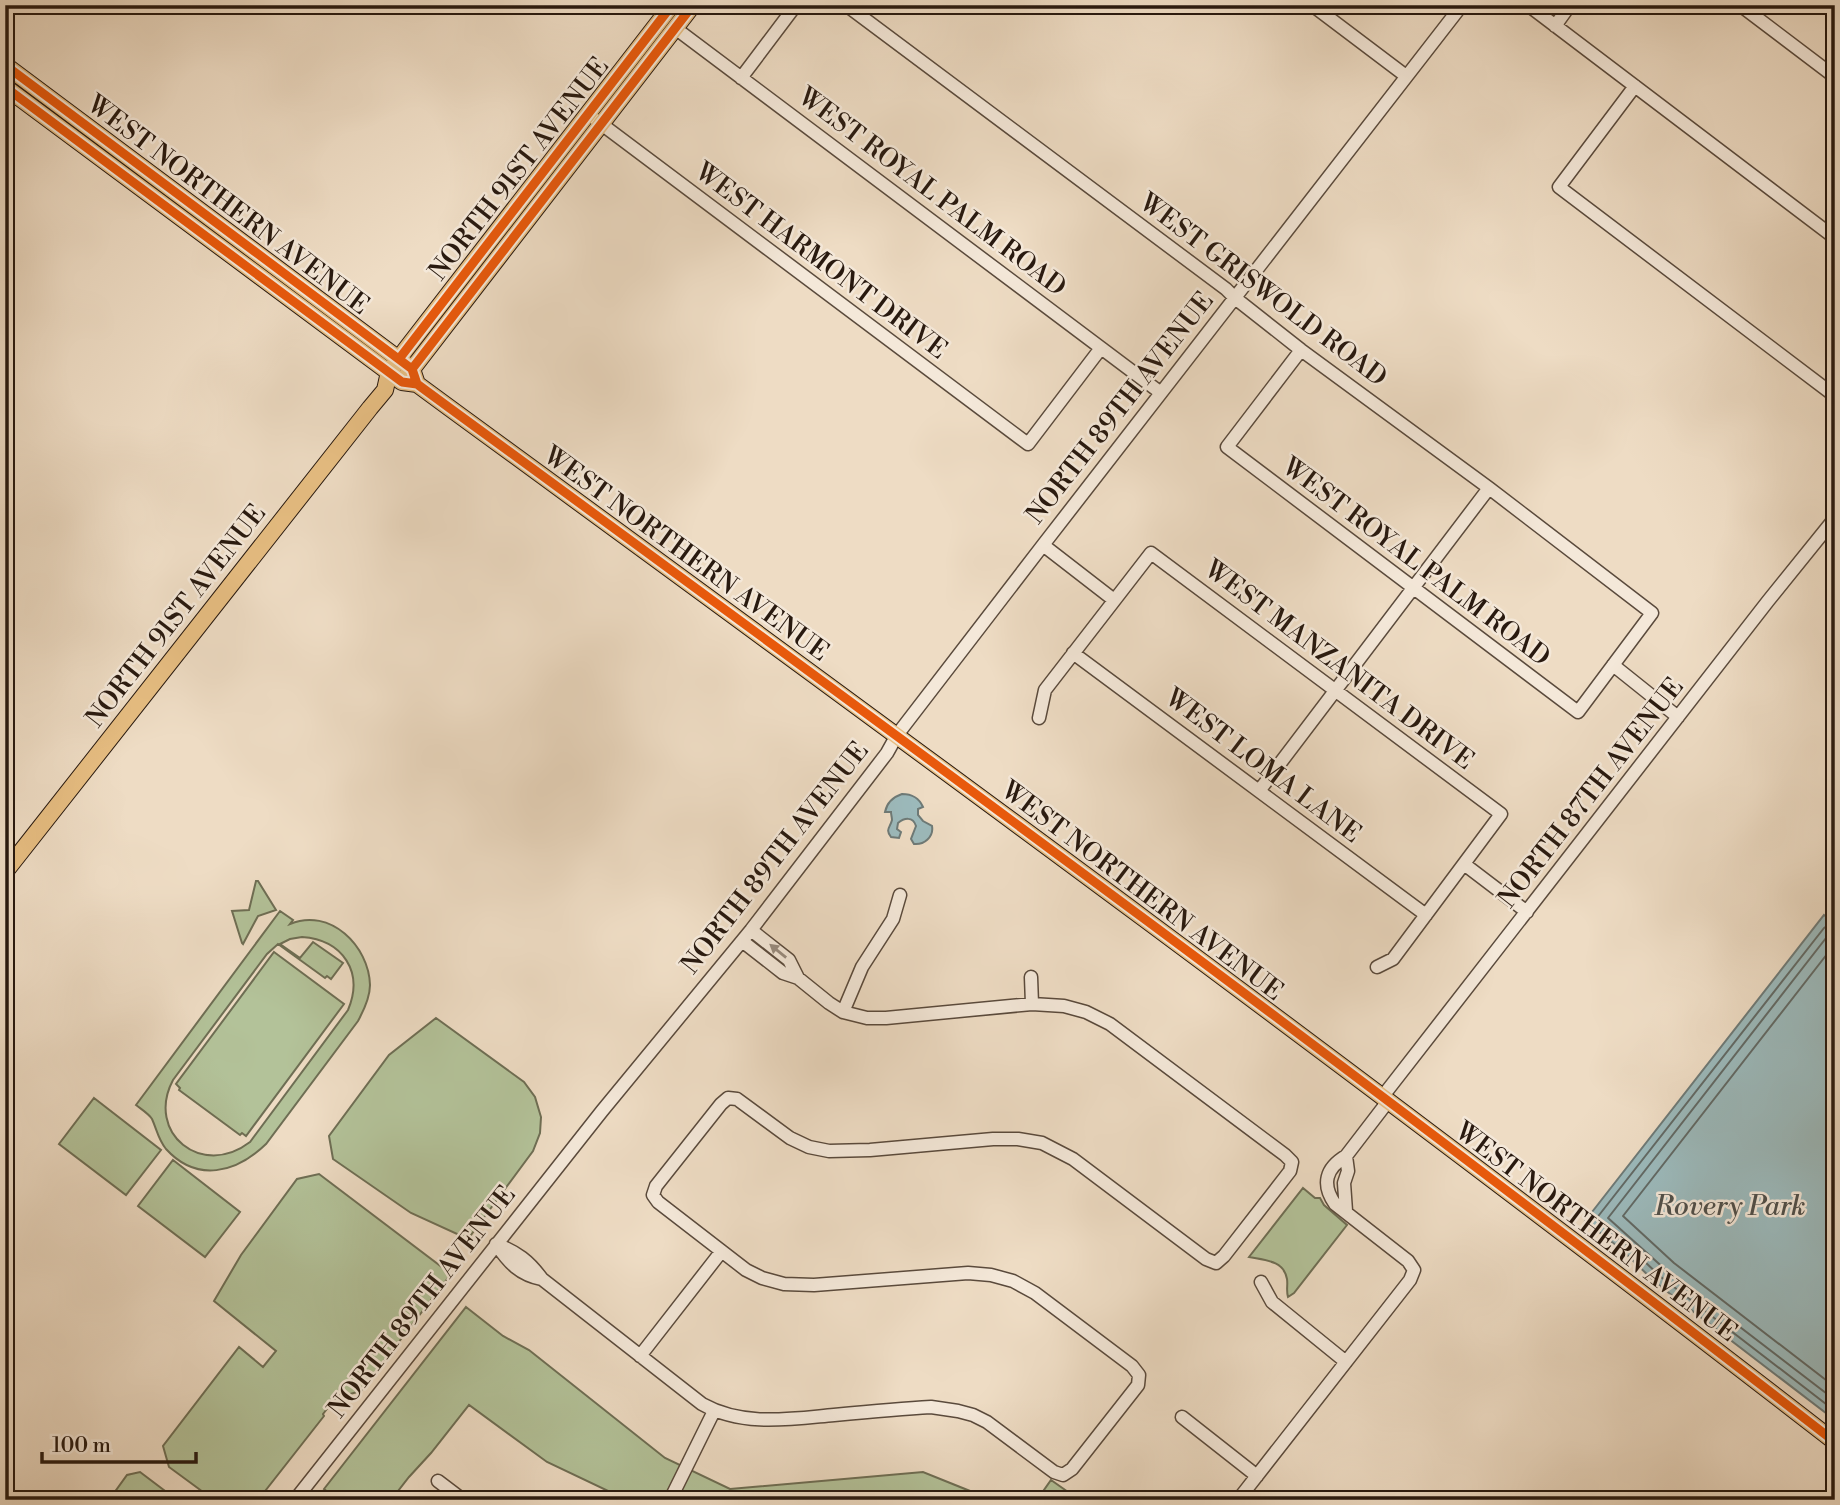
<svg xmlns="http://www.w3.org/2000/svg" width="1840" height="1505" font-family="'Libre Bodoni',serif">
  <rect width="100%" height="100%" fill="#eedcc4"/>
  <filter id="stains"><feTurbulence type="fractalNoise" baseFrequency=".00286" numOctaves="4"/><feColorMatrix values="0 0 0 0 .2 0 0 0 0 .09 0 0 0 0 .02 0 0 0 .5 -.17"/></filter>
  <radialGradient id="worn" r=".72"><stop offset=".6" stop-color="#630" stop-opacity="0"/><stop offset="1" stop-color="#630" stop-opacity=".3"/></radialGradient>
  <!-- green -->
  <path fill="#b3c299" stroke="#6e6e54" stroke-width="2" fill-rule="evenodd" d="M256 881H258L276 910 258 916 243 944 242 943 232 911 249 910Z
    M280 911 293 920 290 924C330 907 369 946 370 985 370 998 364 1010 358 1021L266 1144C236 1173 197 1183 166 1149 158 1139 157 1130 152 1119 149 1114 141 1109 136 1105ZM302 937C343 940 364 972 348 1010L250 1142C202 1179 145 1133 173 1080L267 954 278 944 325 978 327 976 331 979 343 963 313 942 300 958 280 944 290 939Z
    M274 952 344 1004 246 1136 242 1133 240 1135 179 1090 180 1088 176 1084Z
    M436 1018 524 1082 535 1097 541 1117 540 1133 533 1151 468 1239 411 1213 333 1159 329 1136 389 1055Z
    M94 1098 161 1150 126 1195 59 1144Z
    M173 1160 240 1212 205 1257 138 1206Z
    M319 1174 451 1274 361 1391 350 1394 338 1395 323 1414 324 1416 258 1500H214L169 1467 163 1446 239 1347 263 1367 276 1351 214 1301 241 1255 297 1179Z
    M1303 1188 1315 1198H1320L1324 1205 1347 1225 1294 1293 1288 1297C1286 1290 1288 1285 1287 1279 1284 1260 1263 1260 1249 1257Z
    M466 1307 503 1336 529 1350 665 1458 730 1489 923 1472 970 1491 982 1500H627L547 1462 469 1405 431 1453 409 1477 391 1500H337L324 1489Z
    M140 1472 177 1500H109L127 1475Z
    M1051 1480 1078 1499V1500H1037Z"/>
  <!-- water -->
  <path fill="#9cbabc" stroke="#6e7a77" stroke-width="2" d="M902 794C913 794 919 798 923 807L918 809V815L923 821 932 826C934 837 924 845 914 844L911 839 916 826C913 816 904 818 898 823L897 829 901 832 899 838 891 837C885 829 890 828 892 820 892 817 891 815 891 812H885C887 802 893 797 902 794Z
    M1824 915 1835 923V1420L1656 1283 1622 1250 1585 1221Z"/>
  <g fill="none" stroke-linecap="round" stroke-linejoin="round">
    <!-- shore -->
    <path stroke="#626a66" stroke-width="2" d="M1835 928 1827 926 1824 928 1596 1219 1627 1245 1661 1277 1835 1411
      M1835 937 1826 938 1608 1218 1667 1271 1835 1400
      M1835 948 1831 949 1623 1216 1674 1263 1835 1387"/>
    <defs>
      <path id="minor" d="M846 5 1226 289 1235 298 1301 350 1489 488 1652 613 1578 712 1227 447 1301 350
        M1312 5 1406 76
        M1528 5 1835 238
        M1740 5 1835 77
        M1555 26 1570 5
        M675 28 1161 393
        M741 78 796 5
        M1635 86 1559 187 1831 393 1835 388
        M596 120 1028 444 1101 348
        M1043 545 1114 600
        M1073 653 1426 915
        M1613 665 1678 717
        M1039 718 1045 690 1151 553 1501 814 1393 959 1377 967
        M1259 791 1489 488
        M1464 864 1527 912
        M751 930 789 960 798 978
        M1031 977 1032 1004
        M843 1012 862 967 893 919 900 895
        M1383 1096 1768 601 1835 518
        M1346 1156 1348 1171 1344 1183 1346 1211
        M496 1244C517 1252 529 1261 542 1279L702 1404C743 1427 790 1419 834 1415 866 1412 898 1409 931 1407L958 1411 973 1415 987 1422 1054 1472 1063 1475 1072 1469 1138 1385 1139 1375 1132 1366 1035 1293 1013 1281 991 1275 968 1273 814 1285 784 1284 762 1278 746 1270 658 1202 653 1195 656 1186 721 1104 728 1098 737 1099 790 1138 809 1147 829 1151 870 1150 993 1139H1018L1042 1143 1073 1159 1206 1259 1216 1263 1224 1256 1290 1171 1292 1162 1285 1155 1110 1024 1086 1012 1064 1006 1032 1004 886 1018H867L843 1012 829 1003 798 978 783 973 742 941
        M496 1244C509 1263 520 1275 542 1279
        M1261 1282 1272 1302 1346 1362
        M640 1356 721 1252
        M1182 1417 1257 1476
        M438 1481 463 1500
        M295 1500 602 1111 751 930 887 753 897 735 1043 545 1462 5
        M670 1500 714 1411
        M1238 1500 1410 1280 1414 1270 1408 1261 1335 1204C1321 1184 1326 1168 1346 1156L1389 1100"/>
      <path id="major" d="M5 65 412 369 417 384
        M5 87 402 382 417 384 451 409C916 749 1380 1089 1835 1442
        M406 377 693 5
        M5 872 370 408 385 390 389 372 406 349 672 5"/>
    </defs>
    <!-- minor casing -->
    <use href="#minor" stroke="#5a4a3c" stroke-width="15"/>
    <!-- major casing -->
    <use href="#major" stroke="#28190f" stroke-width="18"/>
    <!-- minor -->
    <use href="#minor" stroke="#f4e8d9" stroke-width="12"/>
    <!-- major -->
    <use href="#major" stroke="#e7be82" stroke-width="16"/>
    <defs>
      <path id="cycleway" d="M5 65 412 369 417 384
        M5 87 402 382 417 384 451 409C916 749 1380 1089 1835 1442
        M399 359 672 5
        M412 369 693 5"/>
    </defs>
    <!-- cycleway casing -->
    <use href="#cycleway" stroke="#f4e8d9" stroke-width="13"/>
    <!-- cycleway -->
    <use href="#cycleway" stroke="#e8590c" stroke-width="9"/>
  </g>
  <!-- one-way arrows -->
  <defs><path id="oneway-solid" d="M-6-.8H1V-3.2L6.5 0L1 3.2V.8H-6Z" transform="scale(1.75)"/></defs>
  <use fill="#988b7e" href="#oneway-solid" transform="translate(778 951) rotate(-141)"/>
  <g text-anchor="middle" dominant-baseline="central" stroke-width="5" stroke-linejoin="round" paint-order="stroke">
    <!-- street labels -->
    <g font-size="26" fill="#28190f" stroke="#f4e8d9">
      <text transform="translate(519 169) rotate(-52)">NORTH 91ST AVENUE</text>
      <text transform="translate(932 192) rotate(37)">WEST ROYAL PALM ROAD</text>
      <text transform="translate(228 205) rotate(37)">WEST NORTHERN AVENUE</text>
      <text transform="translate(821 261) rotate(37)">WEST HARMONT DRIVE</text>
      <text transform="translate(1263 290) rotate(37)">WEST GRISWOLD ROAD</text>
      <text transform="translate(1120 408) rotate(-52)">NORTH 89TH AVENUE</text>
      <text transform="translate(686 554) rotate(36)">WEST NORTHERN AVENUE</text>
      <text transform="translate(1416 562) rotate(37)">WEST ROYAL PALM ROAD</text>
      <text transform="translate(176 616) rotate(-52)">NORTH 91ST AVENUE</text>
      <text transform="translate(1339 665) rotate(37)">WEST MANZANITA DRIVE</text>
      <text transform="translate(1263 766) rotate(37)">WEST LOMA LANE</text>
      <text transform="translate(1591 793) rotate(-52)">NORTH 87TH AVENUE</text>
      <text transform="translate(775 858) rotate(-52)">NORTH 89TH AVENUE</text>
      <text transform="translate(1142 891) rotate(37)">WEST NORTHERN AVENUE</text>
      <text transform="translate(1596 1232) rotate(37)">WEST NORTHERN AVENUE</text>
      <text transform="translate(422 1302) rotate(-52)">NORTH 89TH AVENUE</text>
    </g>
    <!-- water labels -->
    <g font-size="28" font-style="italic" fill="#51514c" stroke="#f4e8d9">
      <text x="1730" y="1206">Rovery Park</text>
    </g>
  </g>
  <!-- margin -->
  <rect width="1840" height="1505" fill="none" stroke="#eedcc4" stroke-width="28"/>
  <rect x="7" y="7" width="1826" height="1491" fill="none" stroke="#28190f" stroke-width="3.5"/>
  <rect x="14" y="14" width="1812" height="1477" fill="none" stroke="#28190f" stroke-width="2"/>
  <!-- scale -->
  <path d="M42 1452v10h154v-10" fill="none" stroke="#28190f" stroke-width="3.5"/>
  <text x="52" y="1452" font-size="21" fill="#28190f" stroke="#f4e8d9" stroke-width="5" paint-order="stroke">100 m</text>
  <rect width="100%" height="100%" filter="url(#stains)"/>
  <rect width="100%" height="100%" fill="url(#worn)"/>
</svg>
